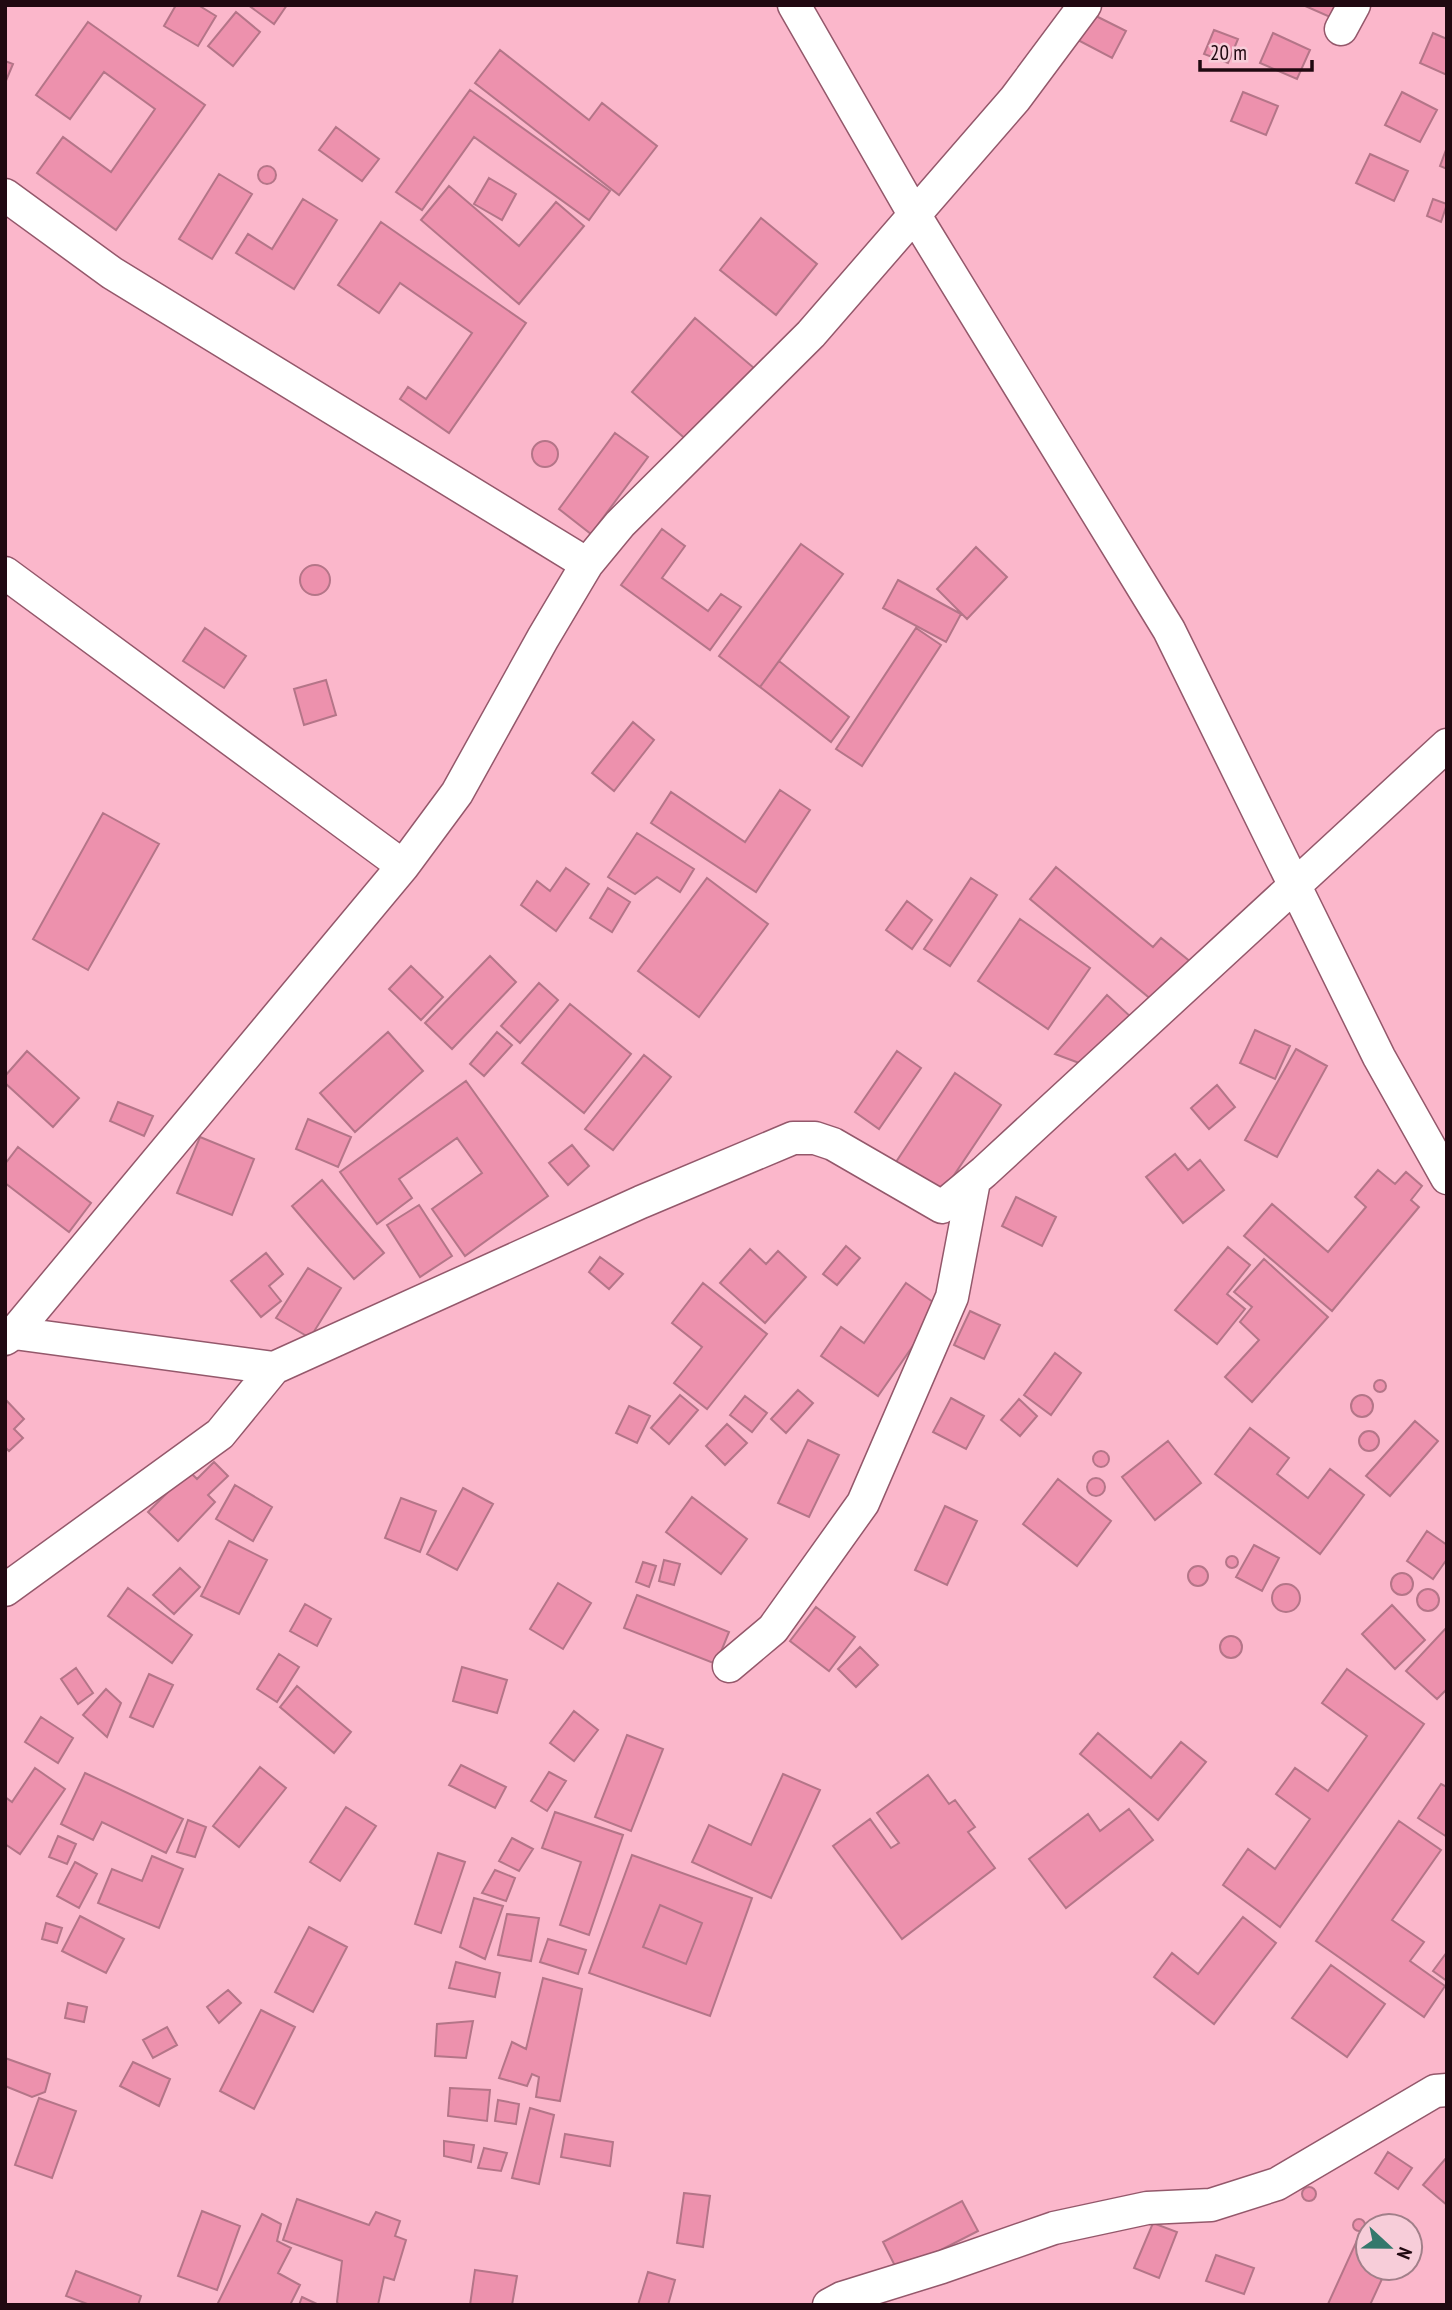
<svg xmlns="http://www.w3.org/2000/svg" width="1452" height="2310" font-family="'PT Sans Narrow',sans-serif">
  <rect width="100%" height="100%" fill="#fbb7cb"/>
  <!-- building -->
  <path fill="#ed91ad" stroke="#b47588" stroke-width="2" fill-rule="evenodd" d="M176 5H198L216 16 198 46 164 26Z
    M248 5H287L274 24Z
    M1303 5H1335L1330 17Z
    M236 12 260 32 233 66 208 46Z
    M1090 13 1126 31 1112 58 1076 39Z
    M88 22 205 105 116 230 37 173 63 137 111 172 155 109 104 72 70 119 36 95Z
    M1214 30 1238 39 1228 63 1204 54Z
    M1273 33 1310 50 1297 79 1260 63Z
    M1433 33 1447 39V75L1420 63Z
    M500 50 589 120 602 103 657 146 619 195 475 83Z
    M5 61 13 64 5 83Z
    M470 90 610 191 589 220 474 137 422 210 396 192Z
    M1243 92 1278 106 1266 135 1231 121Z
    M1402 92 1437 110 1420 142 1385 125Z
    M336 127 379 159 362 181 319 150Z
    M1447 147V169L1440 166Z
    M1370 154 1408 171 1394 201 1356 183Z
    M258 175a9 9 0 1 1 18 0a9 9 0 1 1-18 0Z
    M219 174 252 194 212 259 179 239Z
    M489 178 516 194 502 220 474 204Z
    M449 186 519 246 556 202 584 226 519 304 421 220Z
    M303 199 337 220 294 289 236 253 248 234 272 249Z
    M1433 199 1447 204 1441 222 1427 216Z
    M761 218 817 264 776 315 720 270Z
    M381 222 526 323 449 433 400 399 408 387 426 399 472 333 400 283 379 313 338 285Z
    M695 318 754 368 689 442 632 392Z
    M615 433 648 457 591 534 559 509Z
    M532 454a13 13 0 1 1 26 0a13 13 0 1 1-26 0Z
    M662 529 685 546 662 578 708 611 721 594 741 607 710 650 621 585Z
    M801 544 843 574 760 687 719 656Z
    M976 547 1007 577 967 619 937 589Z
    M300 580a15 15 0 1 1 30 0a15 15 0 1 1-30 0Z
    M898 580 961 614 946 642 883 608Z
    M205 628 246 656 224 688 183 661Z
    M916 628 941 645 862 766 836 749Z
    M779 661 849 717 831 742 760 687Z
    M326 680 336 715 304 725 294 689Z
    M633 722 654 740 614 791 592 773Z
    M780 790 810 810 756 892 651 823 671 792 745 842Z
    M103 813 159 844 88 970 33 939Z
    M637 833 694 869 680 892 657 877 635 894 608 877Z
    M1056 867 1153 947 1161 938 1192 963 1158 1005 1030 899Z
    M566 868 589 884 556 931 521 905 537 881 550 891Z
    M707 878 768 924 699 1017 638 971Z
    M971 878 997 895 950 966 924 949Z
    M608 888 630 902 612 932 590 918Z
    M907 901 932 920 912 949 886 930Z
    M1020 919 1090 968 1048 1029 978 981Z
    M490 956 516 982 452 1049 425 1023Z
    M411 966 443 997 421 1020 389 989Z
    M539 983 558 1000 520 1043 501 1026Z
    M1107 995 1132 1018 1090 1067 1055 1054Z
    M570 1004 631 1054 584 1113 522 1063Z
    M1255 1030 1290 1046 1275 1079 1240 1063Z
    M388 1032 423 1071 355 1132 320 1093Z
    M497 1032 512 1045 484 1076 470 1064Z
    M1296 1049 1327 1066 1277 1157 1245 1140Z
    M27 1051 79 1098 53 1127 5 1083V1076Z
    M897 1051 921 1068 879 1129 855 1112Z
    M644 1055 671 1077 613 1150 585 1129Z
    M955 1073 1001 1105 942 1193 896 1162Z
    M466 1081 548 1196 465 1256 432 1209 482 1173 457 1138 399 1179 412 1198 377 1224 340 1172Z
    M1217 1085 1235 1107 1209 1129 1191 1108Z
    M118 1102 153 1116 144 1136 110 1121Z
    M308 1119 351 1137 338 1167 296 1149Z
    M200 1137 254 1159 232 1215 177 1193Z
    M572 1145 589 1166 568 1185 549 1163Z
    M18 1147 91 1203 69 1232 5 1183V1164Z
    M1175 1154 1188 1170 1200 1160 1224 1190 1183 1223 1146 1177Z
    M1378 1170 1395 1184 1406 1172 1422 1186 1411 1200 1419 1207 1332 1311 1244 1236 1272 1204 1328 1252 1366 1207 1355 1197Z
    M322 1180 384 1253 354 1279 292 1206Z
    M1016 1197 1056 1217 1042 1246 1002 1226Z
    M419 1205 452 1256 420 1277 387 1225Z
    M846 1246 860 1258 837 1285 823 1274Z
    M1228 1247 1250 1265 1227 1294 1245 1309 1217 1344 1175 1310Z
    M750 1249 766 1264 778 1251 806 1277 765 1323 720 1283Z
    M266 1253 283 1274 269 1286 281 1301 261 1317 231 1281Z
    M600 1257 623 1274 609 1289 589 1272Z
    M1264 1259 1328 1317 1252 1402 1225 1377 1259 1340 1240 1322 1252 1307 1234 1292Z
    M308 1268 341 1288 310 1338 276 1318Z
    M703 1283 767 1334 707 1409 674 1383 702 1347 672 1323Z
    M906 1283 940 1307 878 1396 821 1356 841 1327 864 1343Z
    M970 1311 1000 1325 984 1359 954 1345Z
    M1055 1353 1081 1373 1051 1415 1024 1395Z
    M1374 1386a6 6 0 1 1 12 0a6 6 0 1 1-12 0Z
    M798 1390 813 1403 786 1433 771 1419Z
    M680 1395 698 1410 669 1444 651 1428Z
    M1351 1406a11 11 0 1 1 22 0a11 11 0 1 1-22 0Z
    M745 1396 767 1413 752 1432 730 1415Z
    M951 1398 984 1416 966 1449 933 1432Z
    M5 1399 24 1419 14 1429 23 1438 9 1451 5 1447Z
    M1019 1399 1037 1416 1020 1436 1001 1420Z
    M629 1406 650 1416 637 1443 616 1433Z
    M1415 1421 1438 1441 1390 1496 1366 1476Z
    M727 1424 747 1443 725 1465 706 1446Z
    M1250 1428 1289 1458 1277 1474 1308 1498 1330 1469 1364 1495 1320 1554 1215 1474Z
    M1359 1441a10 10 0 1 1 20 0a10 10 0 1 1-20 0Z
    M808 1440 839 1455 809 1517 778 1503Z
    M1168 1441 1201 1483 1155 1520 1122 1477Z
    M1093 1459a8 8 0 1 1 16 0a8 8 0 1 1-16 0Z
    M214 1462 228 1476 208 1495 215 1502 178 1541 148 1512 189 1471 197 1479Z
    M1087 1487a9 9 0 1 1 18 0a9 9 0 1 1-18 0Z
    M1058 1479 1111 1521 1077 1566 1023 1524Z
    M235 1485 272 1507 253 1541 216 1519Z
    M463 1488 493 1504 457 1570 427 1554Z
    M692 1497 747 1539 721 1574 666 1532Z
    M401 1498 436 1511 420 1552 385 1538Z
    M945 1506 977 1521 947 1585 915 1570Z
    M1427 1531 1447 1545V1559L1433 1579 1407 1561Z
    M229 1541 267 1560 239 1614 201 1596Z
    M1254 1545 1279 1558 1262 1591 1236 1577Z
    M1226 1562a6 6 0 1 1 12 0a6 6 0 1 1-12 0Z
    M664 1560 680 1564 674 1585 659 1581Z
    M643 1562 656 1566 649 1587 636 1582Z
    M1188 1576a10 10 0 1 1 20 0a10 10 0 1 1-20 0Z
    M180 1568 200 1587 174 1614 153 1595Z
    M1391 1584a11 11 0 1 1 22 0a11 11 0 1 1-22 0Z
    M558 1583 591 1603 563 1649 530 1629Z
    M1272 1598a14 14 0 1 1 28 0a14 14 0 1 1-28 0Z
    M128 1588 192 1635 172 1663 108 1616Z
    M1417 1600a11 11 0 1 1 22 0a11 11 0 1 1-22 0Z
    M637 1595 729 1632 716 1664 624 1628Z
    M305 1604 331 1619 317 1646 290 1631Z
    M1392 1605 1425 1640 1395 1669 1362 1634Z
    M816 1607 855 1637 829 1671 790 1641Z
    M1447 1627V1689L1437 1699 1406 1671Z
    M1220 1647a11 11 0 1 1 22 0a11 11 0 1 1-22 0Z
    M860 1647 878 1665 856 1687 838 1669Z
    M279 1654 299 1667 277 1702 257 1689Z
    M462 1667 507 1680 497 1713 453 1701Z
    M76 1668 93 1693 78 1704 61 1679Z
    M1347 1669 1424 1724 1280 1927 1223 1885 1248 1849 1275 1869 1310 1819 1276 1794 1295 1768 1328 1791 1367 1736 1322 1703Z
    M149 1674 173 1685 153 1727 130 1717Z
    M297 1686 351 1732 334 1753 280 1707Z
    M106 1689 121 1703 107 1737 83 1715Z
    M574 1711 598 1730 574 1761 550 1743Z
    M41 1717 73 1738 58 1763 25 1742Z
    M1098 1733 1151 1778 1181 1742 1206 1762 1158 1820 1080 1754Z
    M627 1735 663 1749 631 1831 595 1817Z
    M461 1765 506 1787 495 1808 449 1785Z
    M260 1767 286 1788 239 1847 213 1826Z
    M35 1768 65 1789 20 1854 5 1844V1797L12 1802Z
    M549 1772 566 1781 547 1811 531 1801Z
    M85 1773 183 1819 166 1853 102 1822 93 1840 61 1824Z
    M783 1774 820 1790 771 1898 692 1862 709 1825 751 1845Z
    M928 1775 949 1804 955 1800 975 1827 968 1832 995 1868 902 1939 833 1846 870 1819 891 1848 899 1843 877 1813Z
    M1441 1784 1447 1787V1837L1418 1818Z
    M346 1807 376 1826 340 1881 310 1862Z
    M1129 1809 1153 1840 1066 1908 1029 1859 1088 1814 1100 1831Z
    M555 1812 623 1835 589 1935 560 1925 581 1862 542 1848Z
    M188 1820 206 1827 195 1857 177 1852Z
    M1399 1821 1441 1850 1392 1920 1424 1942 1410 1961 1445 1986 1424 2017 1316 1941Z
    M58 1836 76 1844 67 1864 49 1857Z
    M512 1838 533 1849 519 1871 499 1861Z
    M438 1853 465 1862 441 1933 415 1924Z
    M632 1855 752 1898 710 2016 589 1973ZM660 1905 702 1923 686 1964 643 1947Z
    M152 1856 183 1869 159 1928 98 1903 112 1869 142 1881Z
    M75 1862 97 1874 79 1908 57 1896Z
    M495 1870 515 1878 506 1901 482 1893Z
    M474 1898 503 1906 485 1959 460 1947Z
    M660 1905 702 1923 686 1964 643 1947Z
    M507 1914 539 1918 531 1961 498 1955Z
    M80 1916 124 1939 106 1973 62 1951Z
    M1243 1917 1276 1943 1214 2024 1154 1977 1172 1953 1198 1974Z
    M46 1923 62 1928 57 1943 42 1939Z
    M309 1927 347 1947 313 2012 275 1992Z
    M548 1939 586 1950 578 1974 540 1962Z
    M1447 1952V1981L1433 1971Z
    M456 1962 500 1973 495 1997 449 1988Z
    M1331 1965 1385 2004 1347 2057 1292 2018Z
    M543 1978 582 1989 560 2101 536 2097 539 2077 532 2074 527 2086 499 2078 512 2042 526 2049Z
    M228 1990 241 2003 219 2023 207 2007Z
    M68 2003 87 2007 84 2022 65 2018Z
    M261 2010 295 2027 254 2109 220 2091Z
    M473 2021 466 2058 435 2056 437 2024Z
    M167 2027 177 2045 153 2058 143 2040Z
    M5 2058 50 2074 45 2092 32 2097 5 2086Z
    M133 2062 170 2079 159 2106 120 2086Z
    M450 2088 490 2090 487 2121 448 2116Z
    M39 2098 76 2111 52 2178 15 2165Z
    M498 2100 519 2104 516 2124 495 2121Z
    M530 2108 554 2115 539 2184 512 2178Z
    M565 2134 613 2142 610 2166 561 2157Z
    M444 2141 474 2145 471 2162 444 2156Z
    M484 2148 507 2153 501 2171 478 2168Z
    M1388 2152 1412 2168 1398 2189 1375 2173Z
    M1447 2157V2205L1423 2185Z
    M1302 2194a7 7 0 1 1 14 0a7 7 0 1 1-14 0Z
    M684 2193 710 2196 703 2247 677 2243Z
    M297 2199 369 2225 376 2212 400 2221 395 2236 406 2240 394 2280 384 2277 378 2305H339L337 2302 342 2261 283 2240Z
    M962 2201 978 2231 898 2272 883 2242Z
    M202 2211 240 2226 217 2290 178 2276Z
    M262 2214 281 2224 277 2241 291 2248 278 2273 300 2285 290 2305H217Z
    M1353 2225a6 6 0 1 1 12 0a6 6 0 1 1-12 0Z
    M1153 2223 1177 2232 1159 2278 1134 2268Z
    M1359 2236 1368 2240V2268H1387L1370 2305H1330L1328 2304Z
    M1216 2255 1254 2268 1244 2294 1206 2281Z
    M475 2270 517 2276 512 2305H470Z
    M76 2271 141 2296 138 2305H90L66 2296Z
    M648 2272 675 2280 668 2305H638Z
    M302 2297 319 2305H299Z"/>
  <g fill="none" stroke-linecap="round" stroke-linejoin="round">
    <defs>
      <path id="street" d="M794 5 914 214 1169 630 1379 1057 1447 1178
        M1341 29 1354 5
        M5 195 112 273 587 564
        M5 573 403 866
        M14 1333 403 866 457 793 543 638 587 564 620 524 811 334 1015 99 1085 5
        M5 1339 14 1333 274 1368
        M5 1590 220 1434 274 1368 641 1202 793 1138H815L833 1144 942 1207 984 1172 1447 745
        M729 1666 773 1629 863 1503 952 1297 974 1181
        M829 2305 842 2298 942 2267 1054 2228 1147 2208 1211 2205 1277 2184 1435 2091 1447 2090"/>
    </defs>
    <!-- street casing -->
    <use href="#street" stroke="#94586b" stroke-width="35"/>
    <!-- street -->
    <use href="#street" stroke="#fff" stroke-width="32"/>
  </g>
  <!-- border -->
  <rect width="1452" height="2310" fill="none" stroke="#200911" stroke-width="14"/>
  <!-- north arrow -->
  <g transform="translate(1389 2247) rotate(112)"><circle r="33" fill="#f7cdd9" stroke="#a17f89" stroke-width="2"/>
  <path d="M0-5L12 26L0 18L-12 26Z" fill="#34786c"/>
  <text y="-10" font-size="19" font-weight="bold" text-anchor="middle" fill="#200911">N</text>
  </g>
  <!-- scale -->
  <path d="M1200 60v10h112v-10" fill="none" stroke="#200911" stroke-width="3.5"/>
  <text x="1210" y="60" font-size="21" fill="#200911" stroke="#f7cdd9" stroke-width="5" paint-order="stroke">20 m</text>
</svg>
